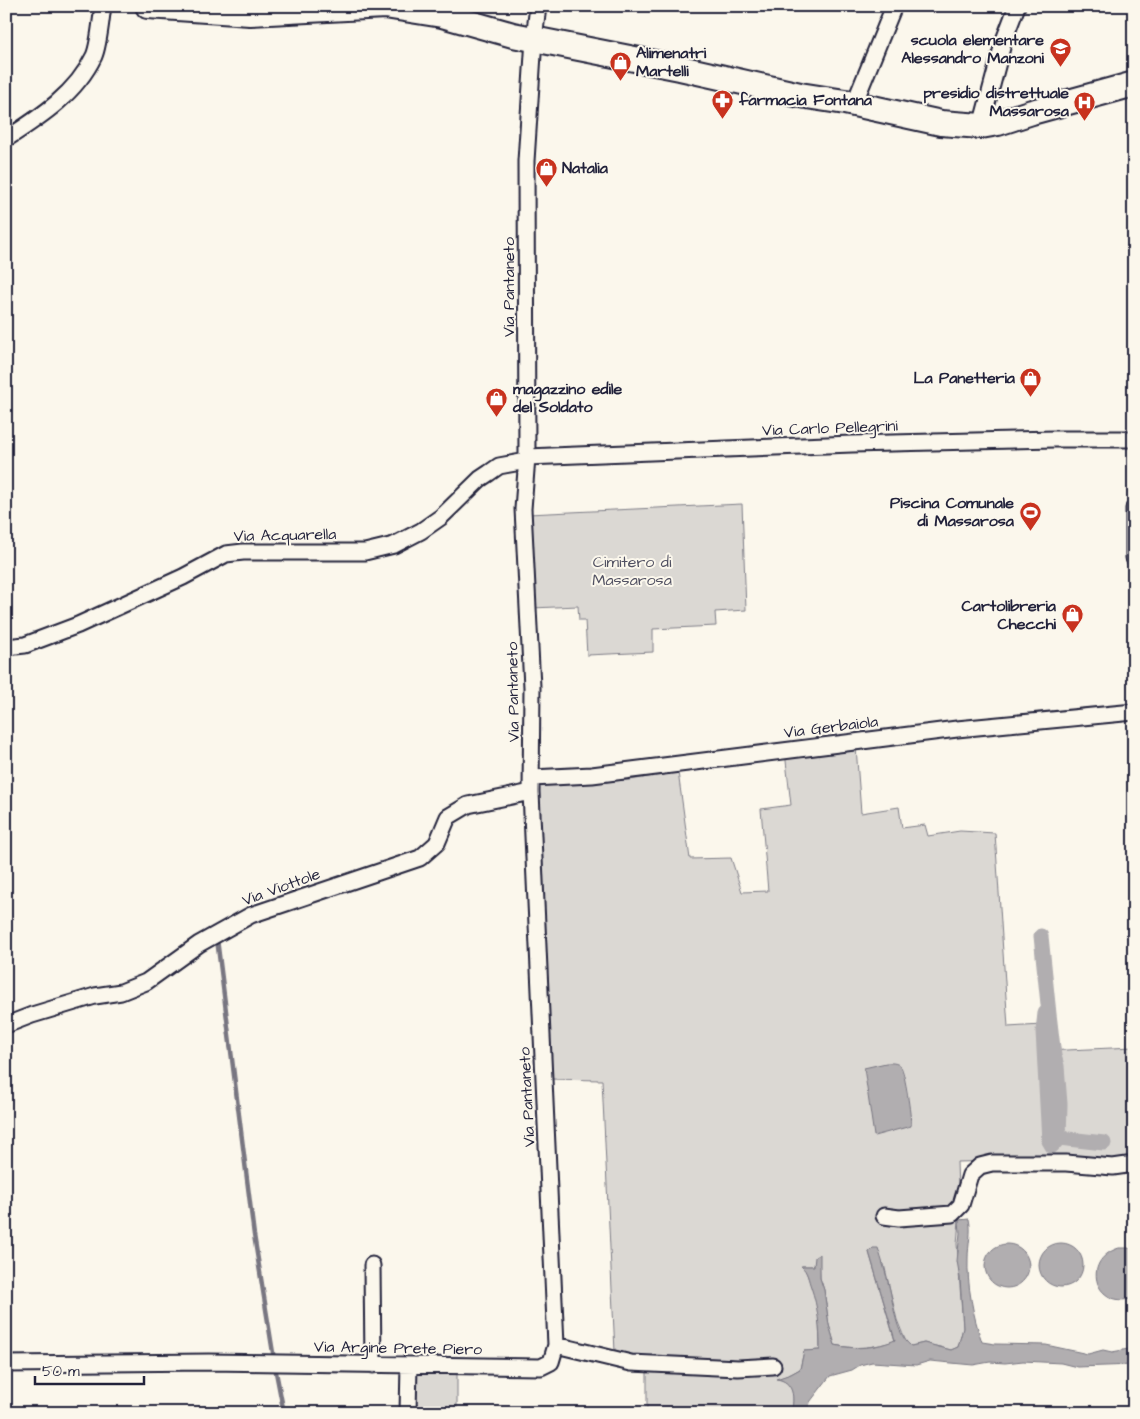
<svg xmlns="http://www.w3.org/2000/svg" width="1140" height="1419" font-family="'Architects Daughter',sans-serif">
  <rect width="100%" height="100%" fill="#fbf7ec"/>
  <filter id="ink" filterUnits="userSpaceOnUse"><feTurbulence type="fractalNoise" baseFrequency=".02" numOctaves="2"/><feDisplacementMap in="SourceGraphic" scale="10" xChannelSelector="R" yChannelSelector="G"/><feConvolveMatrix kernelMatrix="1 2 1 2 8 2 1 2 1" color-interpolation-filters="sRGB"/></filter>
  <g filter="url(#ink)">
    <!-- green -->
    <path fill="#dbd8d3" stroke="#7e7d87" d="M742 504 746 610 715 612 716 626 653 629V652L587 655 585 620H579L578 606 532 608 528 514Z
      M856 747 861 813 899 807 902 828 925 825 928 836 960 831 995 833 1008 1027 1042 1025 1045 1051 1134 1047V1158L957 1162 959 1220 957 1244 963 1328 958 1347 951 1350 924 1343 911 1346 906 1342 897 1320 884 1264 869 1252 895 1341C876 1347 855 1350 835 1345L829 1325 824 1290 820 1278 819 1254 814 1266H802L805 1269 815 1295 819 1318 820 1350 804 1351 800 1369 791 1374 778 1379C795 1382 795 1400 791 1413H619L647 1408V1358L615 1352 602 1080 547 1079 538 784 630 780 678 772 690 859 731 858 742 892 768 891 761 809 791 805 785 752Z
      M414 1371 457 1373V1413H412Z"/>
    <!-- water -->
    <path fill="#b1aeb0" stroke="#787681" d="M886 1063C891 1063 897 1062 901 1067 905 1073 911 1115 911 1126L874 1136 864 1068Z
      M969 1219C972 1232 968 1245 968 1258 967 1285 973 1316 982 1342L995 1344 1046 1345 1088 1354 1103 1350 1112 1352 1134 1348V1365L1077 1367 1061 1363 1023 1361 1005 1363 990 1362 973 1365 930 1361 916 1365 872 1362 860 1365 852 1370 830 1376 810 1402 808 1413H791C795 1398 794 1381 776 1379L791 1374 800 1369 804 1351 820 1350C820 1328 818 1307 811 1287 808 1279 808 1272 801 1266H814L815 1257 820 1254V1278L824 1290 829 1325 835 1345C854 1350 877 1348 895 1340L869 1252 873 1248H878C882 1261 886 1273 889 1286 894 1305 895 1333 911 1346L924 1343 951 1350 958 1347 963 1328 960 1278 957 1261 960 1233 959 1220Z
      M1039 1265a22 22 0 1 1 44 0a22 22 0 1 1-44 0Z
      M985 1266a22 22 0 1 1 44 0a22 22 0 1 1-44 0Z
      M1119 1248H1128L1134 1250V1298C1095 1310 1080 1260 1119 1248Z"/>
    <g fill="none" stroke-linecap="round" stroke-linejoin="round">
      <!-- stream -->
      <path stroke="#787681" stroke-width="4.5" d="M217 939 254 1235 274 1359
        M275 1367 284 1413"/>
      <!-- canal -->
      <path stroke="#b1aeb0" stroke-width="15" d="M1041 936 1049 1014
        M1045 1013 1049 1014 1054 1056 1057 1066 1060 1104 1059 1138 1052 1146 1049 1141 1043 1031Z
        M1059 1138 1104 1143"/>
      <defs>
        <path id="street" d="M538 6 534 39 526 161 527 457 523 509 532 687 531 792 556 1345
          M854 104 894 6
          M981 126 1004 40 1017 6
          M6 139C40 117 76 94 94 56 99 45 101 19 103 6
          M527 457 852 444 1055 439H1134
          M1134 508V558
          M6 647 25 645 78 625 183 577 226 554 243 552H365L394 545 421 531 441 517 480 479 489 473 499 466 527 461
          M532 778 592 775 957 729 1134 712
          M6 1025 32 1015 95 996 121 992 146 982 199 944 251 915 420 858 437 843 448 817 468 805 531 792
          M884 1216 899 1218 952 1214 961 1205 970 1175 980 1166 992 1163H1066L1113 1167 1134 1164
          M372 1265 373 1365
          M6 1364 209 1362 541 1367 551 1362 556 1345 631 1363 738 1368 773 1366
          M408 1413 409 1365"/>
        <path id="primary" d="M148 6 250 13 385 6 442 15 513 35 680 68 800 95 845 102 941 123 981 126 998 123 1032 112 1134 84"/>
      </defs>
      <!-- street casing -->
      <use href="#street" stroke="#22223b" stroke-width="19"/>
      <!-- primary casing -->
      <use href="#primary" stroke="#22223b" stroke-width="28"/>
      <!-- street -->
      <use href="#street" stroke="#fbf7ec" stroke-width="15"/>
      <!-- primary -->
      <use href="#primary" stroke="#fbf7ec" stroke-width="24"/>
    </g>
  </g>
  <!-- icons -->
  <defs>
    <symbol id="school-pin" viewBox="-11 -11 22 30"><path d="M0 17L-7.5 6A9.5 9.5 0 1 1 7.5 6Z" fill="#c8321e" stroke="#fbf7ec"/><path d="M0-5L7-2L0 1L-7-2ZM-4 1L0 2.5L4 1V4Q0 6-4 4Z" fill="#fff"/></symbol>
    <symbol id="shop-pin" viewBox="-11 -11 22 30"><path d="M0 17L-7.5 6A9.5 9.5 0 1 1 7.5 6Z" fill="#c8321e" stroke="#fbf7ec"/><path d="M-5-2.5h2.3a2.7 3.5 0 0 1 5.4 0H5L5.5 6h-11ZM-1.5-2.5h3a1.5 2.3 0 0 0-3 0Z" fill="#fff"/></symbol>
    <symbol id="pharmacy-pin" viewBox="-11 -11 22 30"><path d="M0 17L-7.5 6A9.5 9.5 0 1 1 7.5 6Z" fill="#c8321e" stroke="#fbf7ec"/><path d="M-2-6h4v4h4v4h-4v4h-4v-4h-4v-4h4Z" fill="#fff"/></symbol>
    <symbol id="hospital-pin" viewBox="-11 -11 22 30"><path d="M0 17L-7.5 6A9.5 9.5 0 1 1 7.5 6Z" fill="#c8321e" stroke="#fbf7ec"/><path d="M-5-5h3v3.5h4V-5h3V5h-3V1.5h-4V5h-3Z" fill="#fff"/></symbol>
    <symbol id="stadium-pin" viewBox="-11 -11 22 30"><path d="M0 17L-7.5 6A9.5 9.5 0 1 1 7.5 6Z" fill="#c8321e" stroke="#fbf7ec"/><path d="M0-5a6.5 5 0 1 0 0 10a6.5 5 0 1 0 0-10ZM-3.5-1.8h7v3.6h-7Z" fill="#fff"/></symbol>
  </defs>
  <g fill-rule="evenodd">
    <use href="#school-pin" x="1048" y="36" width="25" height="34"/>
    <use href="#shop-pin" x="608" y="50" width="25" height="34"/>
    <use href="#pharmacy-pin" x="710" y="88" width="25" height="34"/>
    <use href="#hospital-pin" x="1072" y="90" width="25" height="34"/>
    <use href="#shop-pin" x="534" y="156" width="25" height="34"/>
    <use href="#shop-pin" x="1018" y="366" width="25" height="34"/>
    <use href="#shop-pin" x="484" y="386" width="25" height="34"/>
    <use href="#stadium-pin" x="1018" y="500" width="25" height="34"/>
    <use href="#shop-pin" x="1060" y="602" width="25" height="34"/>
  </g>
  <g text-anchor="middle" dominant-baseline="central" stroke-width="4" stroke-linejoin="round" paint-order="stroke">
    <!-- poi labels -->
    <g font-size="16" font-weight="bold" fill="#22223b" stroke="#fbf7ec" text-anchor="end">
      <text x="1044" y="40">scuola elementare<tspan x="1044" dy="18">Alessandro Manzoni</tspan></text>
      <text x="636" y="53" text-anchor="start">Alimenatri<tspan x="636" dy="18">Martelli</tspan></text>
      <text x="1069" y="93">presidio distrettuale<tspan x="1069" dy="18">Massarosa</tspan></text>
      <text x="739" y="100" text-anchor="start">farmacia Fontana</text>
      <text x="562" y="168" text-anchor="start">Natalia</text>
      <text x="1015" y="378">La Panetteria</text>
      <text x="513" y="389" text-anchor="start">magazzino edile<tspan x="513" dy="18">del Soldato</tspan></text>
      <text x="1014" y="503">Piscina Comunale<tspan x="1014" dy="18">di Massarosa</tspan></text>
      <text x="1056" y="606">Cartolibreria<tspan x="1056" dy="18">Checchi</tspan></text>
    </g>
    <!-- street labels -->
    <g font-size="16" fill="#22223b" stroke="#fbf7ec">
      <text transform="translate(509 287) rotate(-90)">Via Pantaneto</text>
      <text transform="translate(830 428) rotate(-2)">Via Carlo Pellegrini</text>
      <text transform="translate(285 535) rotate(-1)">Via Acquarella</text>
      <text transform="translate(513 692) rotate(-91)">Via Pantaneto</text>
      <text transform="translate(831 727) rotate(-7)">Via Gerbaiola</text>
      <text transform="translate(281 887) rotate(-20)">Via Viottole</text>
      <text transform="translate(527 1097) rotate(-93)">Via Pantaneto</text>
      <text transform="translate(398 1348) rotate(1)">Via Argine Prete Piero</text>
    </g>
    <!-- park labels -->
    <g font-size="16" fill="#505061" stroke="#fbf7ec">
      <text x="632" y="562">Cimitero di<tspan x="632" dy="18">Massarosa</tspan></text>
    </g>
  </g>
  <!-- margin -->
  <rect width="1140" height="1419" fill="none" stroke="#fbf7ec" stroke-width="25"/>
  <rect x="12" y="12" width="1115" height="1394" fill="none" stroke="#22223b" stroke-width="2" filter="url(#ink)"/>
  <!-- scale -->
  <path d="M35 1376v8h109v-8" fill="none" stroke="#22223b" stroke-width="2.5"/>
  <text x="42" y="1376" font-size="15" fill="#22223b" stroke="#fbf7ec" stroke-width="4" paint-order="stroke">50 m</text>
</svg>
